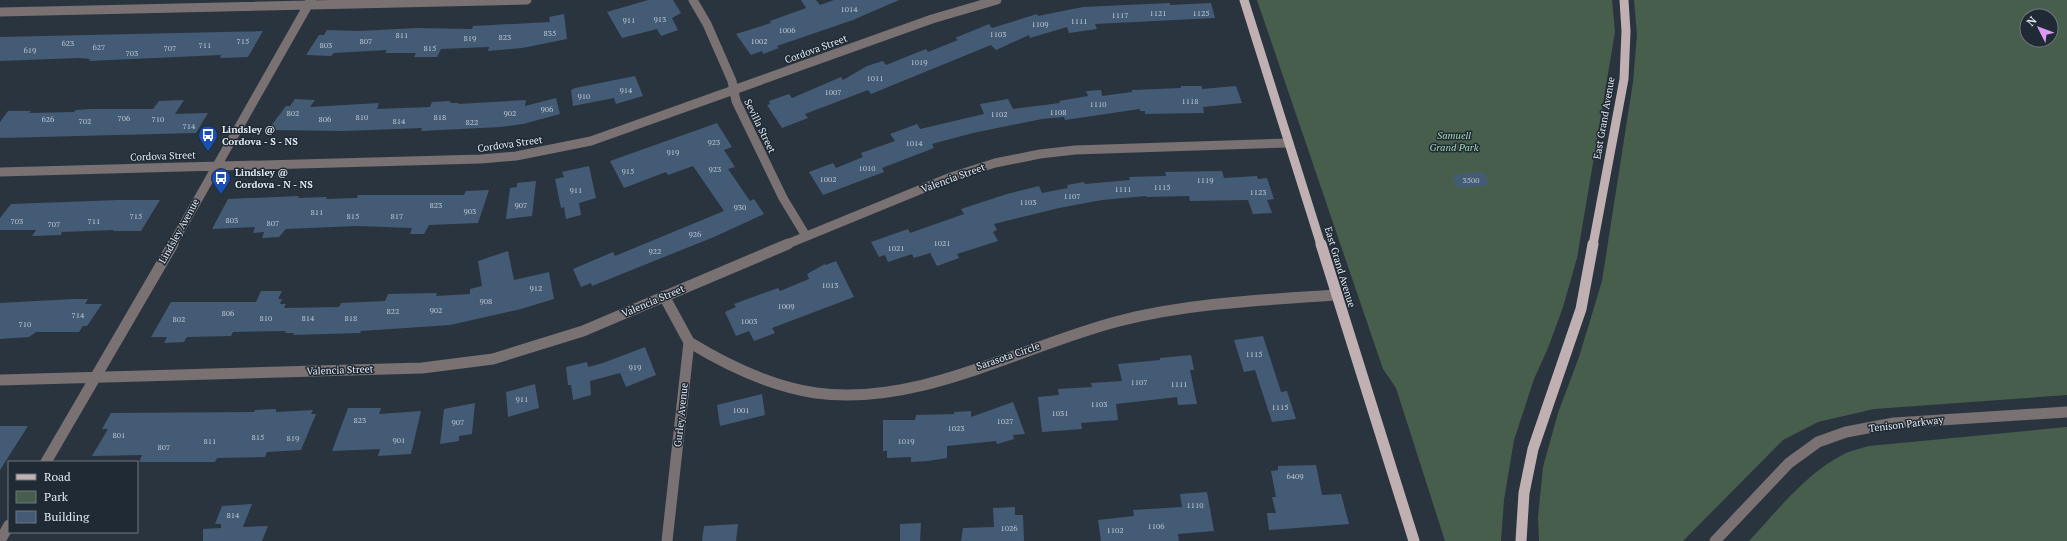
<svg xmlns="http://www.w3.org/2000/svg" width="2067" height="541" font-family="'PT Serif',serif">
  <rect width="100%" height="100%" fill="#2a343e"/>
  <!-- green -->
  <path fill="#485e4d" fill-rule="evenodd" d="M1257 0H1612L1615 32 1577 258 1563 307 1548 348 1534 379 1514 440 1504 500 1501 541H1445L1396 388 1383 369Z
    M1634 0H2067V395L1874 409 1818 422 1783 440 1683 541H1539L1538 517 1543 467 1558 413 1579 357 1602 281 1633 82 1637 35ZM2027 16H2051V40H2027Z
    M2067 427V541H1749C1778 510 1807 472 1846 453 1853 450 1862 448 1869 446Z"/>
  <!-- building -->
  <path fill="#445b75" d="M648 0H673L681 13 672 18 678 30 661 36 657 29 622 38 607 12Z
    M801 0H816L820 5 834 0H899L853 20 777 46 779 48 763 54 762 51 751 55 736 34 771 23 770 21 806 8Z
    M1170 3V5L1211 3 1215 18 1095 24 1097 29 1069 33 1067 27 1030 38 1029 35 996 50 991 45 871 94 868 90 805 114 808 118 782 128 767 105 770 104 769 101 789 94 792 98 841 77 843 80 867 66 883 61 886 65 926 49 928 52 958 40 955 38 989 24 992 28 1037 14 1038 16 1083 7Z
    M564 14 567 39 522 48 488 51 489 47 441 49 437 57H414L416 53H385L387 50 334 53 331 56 306 55 319 35H324L327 30 359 31 417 28 472 29 473 26 550 22 549 17Z
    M263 31 248 57 220 58 221 55 89 61 90 59 79 58 0 61V37Z
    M635 76 643 96 616 104 614 98 573 106 571 90 575 88Z
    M1181 86H1202V89L1236 86 1242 103 1203 107 1204 113 1145 114V111H1140V109L1065 120 1064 117 1042 119 973 133 932 144 934 148 882 168 884 172 823 195 809 172 833 163 836 168 863 157 861 153 895 141 890 134 917 124 920 129 984 114 980 104 1008 99 1013 109 1060 103 1059 101 1088 96 1086 91 1101 90 1102 96 1132 92V90L1181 88Z
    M556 98 560 114 523 124 500 127 421 131 422 128 344 131 268 130 286 106H290L295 99 315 100 310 107 379 103 377 109 430 107 432 102 451 101 450 103H459L458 104 526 100 525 106Z
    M184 100 175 114 208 113 196 133 0 138V122L8 111H31L29 113 74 112 76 110 92 109H153L159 101Z
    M717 123 732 147 724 150 735 167 728 169 750 201 754 199 764 214 714 237 664 257 592 286 591 283 581 287 573 269 613 252 615 256 724 211 693 166 668 175 666 172 624 188 610 161Z
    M589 166 596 198 579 203 581 215 566 219 564 207 561 208 555 179 564 177 562 172Z
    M1222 171 1224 178 1257 176 1258 179 1267 178 1274 199 1267 200 1272 213 1253 214 1248 200 1190 201 1189 196 1146 197V196L1102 200 1059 208 994 224 997 230 993 232 998 241 957 254 959 258 937 266 930 253 914 258 912 254 888 262 885 255 879 257 871 242 908 229 910 233 964 214 961 209 1007 194 1039 186 1042 193 1068 188 1067 185 1084 182 1085 184 1130 180 1129 177 1166 176 1165 172Z
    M1483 172 1490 185 1458 188 1452 175Z
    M536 181 532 216 506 219 510 188 517 187V183Z
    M489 190 478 223 429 225 424 234H410L412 228 356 226 286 229 279 237 262 238 264 232 253 233 255 227 212 229 228 199 299 196 298 198 327 197 326 199 357 198 358 195H464L466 191Z
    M118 200H160L141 231H113L114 230 62 232 61 235 32 236 36 230H0V218L11 204Z
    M508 251 514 280 549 272 554 299 521 309 450 325 361 331 360 333 293 335 294 333H285L286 331 233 332 231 336 187 337 184 342 164 343 167 337H151L171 302H256L261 291H282L278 299H282L280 304H286L284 308 339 307 341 303 385 301 388 294 437 293 436 296 470 294V289L482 286 478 261Z
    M836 261 854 297 772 328 775 333 754 341 749 331 736 336 725 312 736 307 734 304 778 288 780 291 809 279 807 274 825 264 826 265Z
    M73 299H88L85 304H102L87 326H83L79 332H36L29 337 0 339V303Z
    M1263 336 1281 392 1287 391 1296 419 1272 422 1255 370 1244 372 1234 340Z
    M645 347 656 375 626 387 620 373 590 381 591 395 573 400 571 385H568L566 367 587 362 588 367 603 363Z
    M1191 355 1194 370H1190L1197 404 1178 405 1177 397 1116 404 1118 420 1081 423 1082 429 1042 432 1038 397 1059 395 1058 389 1092 387 1091 383 1122 381 1118 364 1160 360V358Z
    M535 384 539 408 508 417 506 392Z
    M762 394 765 415 720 426 717 405Z
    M1013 402 1025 434 1013 435 1014 439 997 444 996 441 947 446V458L928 461 911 462V457L887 458V451H883V420H915L916 415 954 414V412L971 411V417Z
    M475 403 472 434 459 436V441L440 444 444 409Z
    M348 408H381L379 414 421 411 411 454 378 456 380 449 332 451Z
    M276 409V412L313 410 311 414H316L301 450 267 452 265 457 217 458 215 462H139L142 455 92 456 108 429H102L111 413 254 412 255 410Z
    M0 426H28L0 470Z
    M1316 465 1322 495 1341 494 1349 524 1269 530 1267 513H1276L1272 497H1276L1271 471 1278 470V466Z
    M1207 492 1214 531 1178 534 1179 541H1101L1098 520 1134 516 1133 510 1182 507 1180 494Z
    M252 504 243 527 268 526 262 541H203V529L221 528V524H215L222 506Z
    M1015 507V515H1023L1024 541H961L963 528 994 527 993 508Z
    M921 523 920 541H900V524Z
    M738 524 736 541H702L704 526Z"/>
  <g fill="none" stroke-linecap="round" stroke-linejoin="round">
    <!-- minor-far1 -->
    <path stroke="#7a7172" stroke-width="9" d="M693 0 707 24 732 81 736 101 783 198 806 236
      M0 12 527 0
      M0 172 481 159 516 156 591 141 932 19 997 0
      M172 245 311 0
      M785 245 951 177 995 163 1040 154 1075 150 1289 143"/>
    <!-- minor -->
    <path stroke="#7a7172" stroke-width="11" d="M664 296 689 342 667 541
      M689 342C728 366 770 386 816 393 919 407 1022 346 1119 321 1189 303 1264 300 1336 295
      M0 380 422 368 493 359 583 331 788 244
      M46 462 173 244
      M0 541 9 525
      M1715 541 1789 463 1818 442 1846 432 1894 423 2067 412"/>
    <!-- major-far1 -->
    <path stroke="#c1b0b1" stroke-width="9" d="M1244 0 1321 245
      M1593 245 1624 79 1626 31 1624 0"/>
    <!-- major -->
    <path stroke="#c1b0b1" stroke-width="11" d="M1321 244 1414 541
      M1521 541 1524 493 1533 449 1581 309 1593 244"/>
  </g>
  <!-- icons -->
  <defs>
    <symbol id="bus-pin" viewBox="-11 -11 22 30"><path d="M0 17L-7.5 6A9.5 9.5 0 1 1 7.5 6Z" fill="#1a4fb4" stroke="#202a34"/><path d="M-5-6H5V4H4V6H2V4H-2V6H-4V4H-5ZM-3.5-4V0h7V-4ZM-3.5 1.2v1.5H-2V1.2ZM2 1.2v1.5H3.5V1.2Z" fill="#fff"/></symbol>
  </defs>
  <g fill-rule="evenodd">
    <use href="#bus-pin" x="197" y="124" width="22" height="30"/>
    <use href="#bus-pin" x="210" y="167" width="22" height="30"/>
  </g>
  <g text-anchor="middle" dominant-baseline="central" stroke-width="3" stroke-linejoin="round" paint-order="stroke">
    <!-- number labels -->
    <g font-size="8" fill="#bac6d1">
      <text x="849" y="9">1014</text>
      <text x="1158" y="13">1121</text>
      <text x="1201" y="13">1125</text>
      <text x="1120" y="15">1117</text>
      <text x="660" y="19">913</text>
      <text x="629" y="20">911</text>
      <text x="1079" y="21">1111</text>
      <text x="1040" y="24">1109</text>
      <text x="787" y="30">1006</text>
      <text x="550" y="33">835</text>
      <text x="998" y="34">1103</text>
      <text x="402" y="35">811</text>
      <text x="505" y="37">823</text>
      <text x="470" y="38">819</text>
      <text x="243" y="41">715</text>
      <text x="366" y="41">807</text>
      <text x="759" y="41">1002</text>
      <text x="68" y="43">623</text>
      <text x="205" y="45">711</text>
      <text x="326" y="45">803</text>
      <text x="99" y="47">627</text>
      <text x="170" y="48">707</text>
      <text x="430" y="48">815</text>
      <text x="30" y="50">619</text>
      <text x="132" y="53">703</text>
      <text x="919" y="62">1019</text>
      <text x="875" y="78">1011</text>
      <text x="626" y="90">914</text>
      <text x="833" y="92">1007</text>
      <text x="584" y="96">910</text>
      <text x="1190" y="101">1118</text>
      <text x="1098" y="104">1110</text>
      <text x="547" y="109">906</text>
      <text x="1058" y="112">1108</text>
      <text x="293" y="113">802</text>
      <text x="510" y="113">902</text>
      <text x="999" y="114">1102</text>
      <text x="362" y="117">810</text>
      <text x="440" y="117">818</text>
      <text x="124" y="118">706</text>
      <text x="48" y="119">626</text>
      <text x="158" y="119">710</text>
      <text x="325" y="119">806</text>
      <text x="85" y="121">702</text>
      <text x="399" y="121">814</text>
      <text x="472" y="122">822</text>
      <text x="189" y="126">714</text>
      <text x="714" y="142">923</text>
      <text x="914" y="143">1014</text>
      <text x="673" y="152">919</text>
      <text x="867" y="168">1010</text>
      <text x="715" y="169">923</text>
      <text x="628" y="171">915</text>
      <text x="828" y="179">1002</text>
      <text x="1205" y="180">1119</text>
      <text x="1471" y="180">3500</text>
      <text x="1162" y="187">1115</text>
      <text x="1123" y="189">1111</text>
      <text x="576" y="190">911</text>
      <text x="1258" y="192">1123</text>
      <text x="1072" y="196">1107</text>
      <text x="1028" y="202">1103</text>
      <text x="436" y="205">823</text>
      <text x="521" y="205">907</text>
      <text x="740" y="207">930</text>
      <text x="470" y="211">903</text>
      <text x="317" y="212">811</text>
      <text x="136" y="216">715</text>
      <text x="353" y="216">815</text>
      <text x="397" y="216">817</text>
      <text x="232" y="220">803</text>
      <text x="17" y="221">703</text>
      <text x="94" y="221">711</text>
      <text x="273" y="223">807</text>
      <text x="54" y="224">707</text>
      <text x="695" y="234">926</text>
      <text x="942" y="243">1021</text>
      <text x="896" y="248">1021</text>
      <text x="655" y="251">922</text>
      <text x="830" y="285">1013</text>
      <text x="536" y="288">912</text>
      <text x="486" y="301">908</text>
      <text x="786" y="306">1009</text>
      <text x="436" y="310">902</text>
      <text x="393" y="311">822</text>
      <text x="228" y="313">806</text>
      <text x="78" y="315">714</text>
      <text x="266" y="318">810</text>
      <text x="308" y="318">814</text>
      <text x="351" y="318">818</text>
      <text x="179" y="319">802</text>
      <text x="749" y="321">1003</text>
      <text x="25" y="324">710</text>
      <text x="1254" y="354">1115</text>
      <text x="635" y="367">919</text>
      <text x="1139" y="382">1107</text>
      <text x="1179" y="384">1111</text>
      <text x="522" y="399">911</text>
      <text x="1099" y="404">1103</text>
      <text x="1280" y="407">1115</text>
      <text x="741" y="410">1001</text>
      <text x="1060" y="413">1031</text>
      <text x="360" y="420">823</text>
      <text x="1005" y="421">1027</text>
      <text x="458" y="422">907</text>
      <text x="956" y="428">1023</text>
      <text x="119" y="435">801</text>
      <text x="258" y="437">815</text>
      <text x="293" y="438">819</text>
      <text x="399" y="440">901</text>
      <text x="210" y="441">811</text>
      <text x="906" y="441">1019</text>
      <text x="164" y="447">807</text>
      <text x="1295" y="476">6409</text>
      <text x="1195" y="505">1110</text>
      <text x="233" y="515">814</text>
      <text x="1156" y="526">1106</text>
      <text x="1009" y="528">1026</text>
      <text x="1115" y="530">1102</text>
    </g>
    <!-- street labels -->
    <g font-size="10" fill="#e2e9f0" stroke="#202a34">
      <text transform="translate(816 49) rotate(-20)">Cordova Street</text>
      <text transform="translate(1604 118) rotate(-80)">East Grand Avenue</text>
      <text transform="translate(760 126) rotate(64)">Sevilla Street</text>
      <text transform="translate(510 144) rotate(-8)">Cordova Street</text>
      <text transform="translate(163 156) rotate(-2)">Cordova Street</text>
      <text transform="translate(953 178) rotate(-20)">Valencia Street</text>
      <text transform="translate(179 231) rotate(-61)">Lindsley Avenue</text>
      <text transform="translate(1340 267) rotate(73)">East Grand Avenue</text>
      <text transform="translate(653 301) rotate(-23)">Valencia Street</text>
      <text transform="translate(1008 356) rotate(-19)">Sarasota Circle</text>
      <text transform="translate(340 370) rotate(-2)">Valencia Street</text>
      <text transform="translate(681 415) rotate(-84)">Gurley Avenue</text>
      <text transform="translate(1906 424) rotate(-7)">Tenison Parkway</text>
    </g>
    <!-- poi labels -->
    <g font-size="10" font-weight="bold" fill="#e2e9f0" stroke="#202a34" text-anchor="start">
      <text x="222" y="129">Lindsley @<tspan x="222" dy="12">Cordova - S - NS</tspan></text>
      <text x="235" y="172">Lindsley @<tspan x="235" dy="12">Cordova - N - NS</tspan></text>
    </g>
    <!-- park labels -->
    <g font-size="10" font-style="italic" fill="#a3dab0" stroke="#202a34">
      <text x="1454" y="135">Samuell<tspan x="1454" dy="12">Grand Park</tspan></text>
    </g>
  </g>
  <!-- legend -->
  <rect x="8" y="461" width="130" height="72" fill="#202a34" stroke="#6e767f"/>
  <rect x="16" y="474" width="20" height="6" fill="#c1b0b1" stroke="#6e767f"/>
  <text x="44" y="481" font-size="12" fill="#e2e9f0">Road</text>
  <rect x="16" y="491" width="20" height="12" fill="#485e4d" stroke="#6e767f"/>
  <text x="44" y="501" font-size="12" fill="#e2e9f0">Park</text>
  <rect x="16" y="511" width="20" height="12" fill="#445b75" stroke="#6e767f"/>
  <text x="44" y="521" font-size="12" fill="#e2e9f0">Building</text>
  <!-- north arrow -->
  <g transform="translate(2039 28) rotate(312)"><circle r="19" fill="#202a34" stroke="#6e767f"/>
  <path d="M0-3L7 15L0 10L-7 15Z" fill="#db99f5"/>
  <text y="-6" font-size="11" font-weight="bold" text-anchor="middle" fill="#e2e9f0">N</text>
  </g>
</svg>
